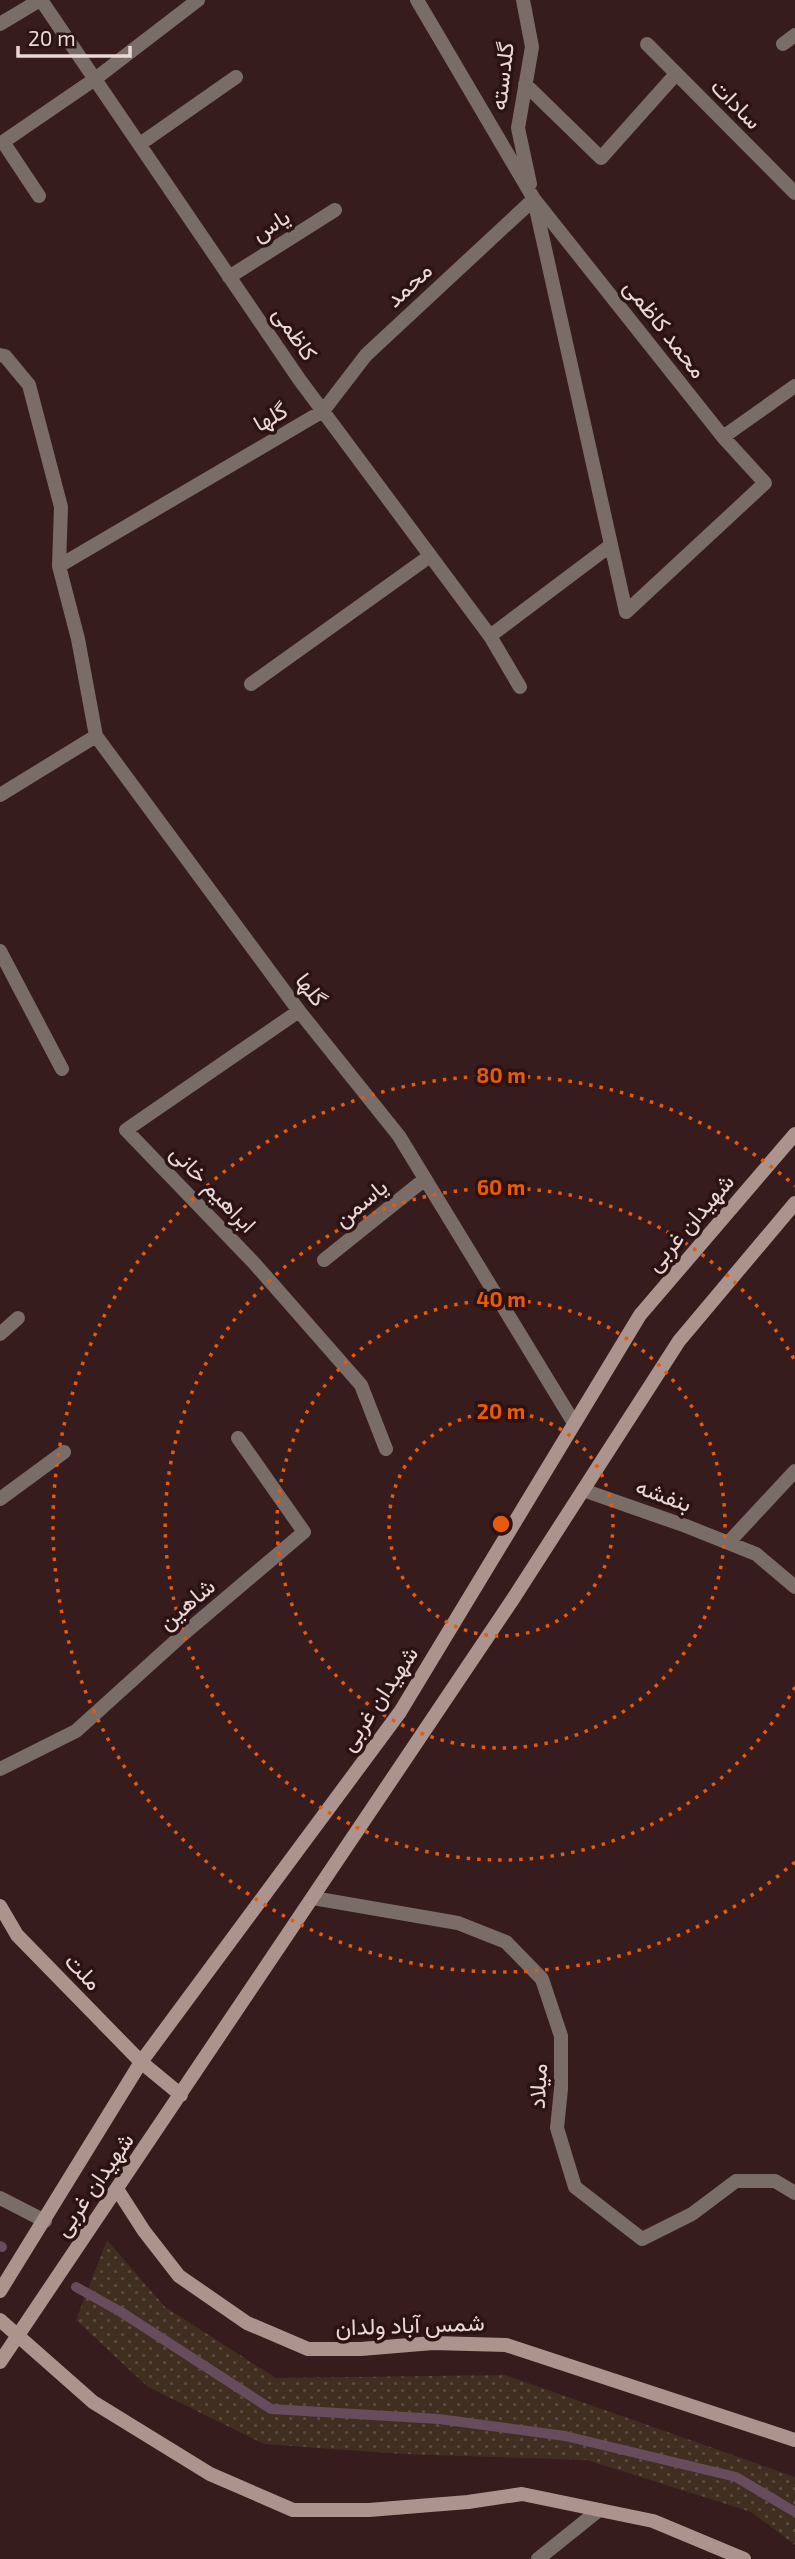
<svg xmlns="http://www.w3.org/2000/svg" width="795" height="2559" font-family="'Exo 2',Vazirmatn,sans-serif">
  <defs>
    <pattern id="grass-dots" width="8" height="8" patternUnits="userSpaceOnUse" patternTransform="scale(1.75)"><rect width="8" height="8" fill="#402e21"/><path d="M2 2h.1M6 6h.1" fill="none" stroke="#5c4c40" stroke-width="1.8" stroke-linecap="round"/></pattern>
  </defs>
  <rect width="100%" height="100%" fill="#361c1d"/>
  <!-- grass -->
  <path fill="url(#grass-dots)" d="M107 2240 165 2307 276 2378 505 2375 795 2477V2545L751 2512 587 2460 402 2454 264 2444 148 2387 76 2320Z"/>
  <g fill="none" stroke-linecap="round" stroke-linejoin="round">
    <!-- stream -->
    <path stroke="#664c5d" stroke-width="10" d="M0 2246 2 2247
      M76 2287 121 2312 271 2409 439 2419 565 2436 736 2477 795 2512"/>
    <!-- lane -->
    <path stroke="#7a6c67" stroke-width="14" d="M251 684 430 556"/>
    <!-- street -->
    <path stroke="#7a6c67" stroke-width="14" d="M41 0 299 379 490 636 520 687
      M417 0 534 199 723 437 765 483 626 612
      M523 0 532 47 518 128 530 184
      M0 24 40 0
      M647 44 795 193
      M783 44 795 35
      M525 84 601 158 676 74
      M140 144 236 77
      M39 196 3 142 95 79 198 0
      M535 204 626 612
      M229 277 335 210
      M0 355 5 356 29 385 61 507 59 566 78 639 96 736 299 1011 399 1136 574 1423
      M723 437 795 386
      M59 566 323 411 366 355 534 199
      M490 636 611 545
      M0 795 96 736
      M0 951 62 1069
      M299 1011 126 1130 254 1263 361 1385 386 1449
      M324 1260 425 1179
      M0 1334 18 1318
      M583 1490 686 1526 756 1554 795 1587
      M0 1499 64 1452
      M728 1543 795 1471
      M0 1769 76 1731 180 1637 304 1532 238 1438
      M313 1898 458 1923 506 1942 542 1979 561 2036V2089L557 2128 575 2187 642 2239 692 2214 736 2181H775L795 2193
      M0 2198 45 2221
      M538 2559 599 2510"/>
    <!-- secondary -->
    <path stroke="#ab948d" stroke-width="14" d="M0 1906 17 1935 141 2062 181 2095
      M117 2189 144 2231 179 2276 247 2323 308 2349H361L433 2343 506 2345 795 2440
      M0 2291 141 2062 400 1712 640 1315 795 1134
      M0 2320 93 2402 210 2474 293 2510H369L468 2502 522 2494 653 2521 744 2559
      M0 2362 513 1599 679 1341 795 1203"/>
  </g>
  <!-- distance rings -->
  <g fill="none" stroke="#e8590c" stroke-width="3.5" stroke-dasharray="3.5 7">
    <circle cx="501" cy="1524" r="112"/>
    <circle cx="501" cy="1524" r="224"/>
    <path d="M795 1687A336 336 0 1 1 795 1361"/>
    <path d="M795 1862A448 448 0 1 1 795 1186"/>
  </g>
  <g text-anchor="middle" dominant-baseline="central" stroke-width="7" stroke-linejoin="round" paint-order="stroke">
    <!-- street labels -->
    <g font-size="23" fill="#ead8d7" stroke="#2b1313">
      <text transform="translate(501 76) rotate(-83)">گلدسته</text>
      <text transform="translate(737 103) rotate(45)">سادات</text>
      <text transform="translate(270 224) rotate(-32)">یاس</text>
      <text transform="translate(408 284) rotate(-43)">محمد</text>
      <text transform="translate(666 328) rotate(52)">محمد کاظمی</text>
      <text transform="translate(296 333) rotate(56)">کاظمی</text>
      <text transform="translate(270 416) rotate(-30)">گلها</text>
      <text transform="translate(312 989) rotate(53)">گلها</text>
      <text transform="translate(214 1188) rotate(46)">ابراهیم خانی</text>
      <text transform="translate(360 1202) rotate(-39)">یاسمن</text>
      <text transform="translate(689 1222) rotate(-49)">شهیدان غربی</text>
      <text transform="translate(664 1494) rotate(20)">بنفشه</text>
      <text transform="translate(186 1603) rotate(-40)">شاهین</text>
      <text transform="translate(378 1698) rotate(-56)">شهیدان غربی</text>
      <text transform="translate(84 1971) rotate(46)">ملت</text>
      <text transform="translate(537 2086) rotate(-87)">میلاد</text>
      <text transform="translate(93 2184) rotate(-55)">شهیدان غربی</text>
      <text transform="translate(410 2324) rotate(-2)">شمس آباد ولدان</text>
    </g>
  </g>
  <circle cx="501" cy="1524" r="10" fill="#e8590c" stroke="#2b1313" stroke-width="3.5"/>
  <g font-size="21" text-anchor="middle" font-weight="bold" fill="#e8590c" stroke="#2b1313" stroke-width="7" stroke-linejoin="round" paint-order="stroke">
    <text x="501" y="1083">80 m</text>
    <text x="501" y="1195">60 m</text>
    <text x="501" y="1307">40 m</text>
    <text x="501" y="1419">20 m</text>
  </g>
  <!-- scale -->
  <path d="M18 46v10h112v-10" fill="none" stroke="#ead8d7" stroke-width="3.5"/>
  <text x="28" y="46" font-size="21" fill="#ead8d7" stroke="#2b1313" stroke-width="5" paint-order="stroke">20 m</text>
</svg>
